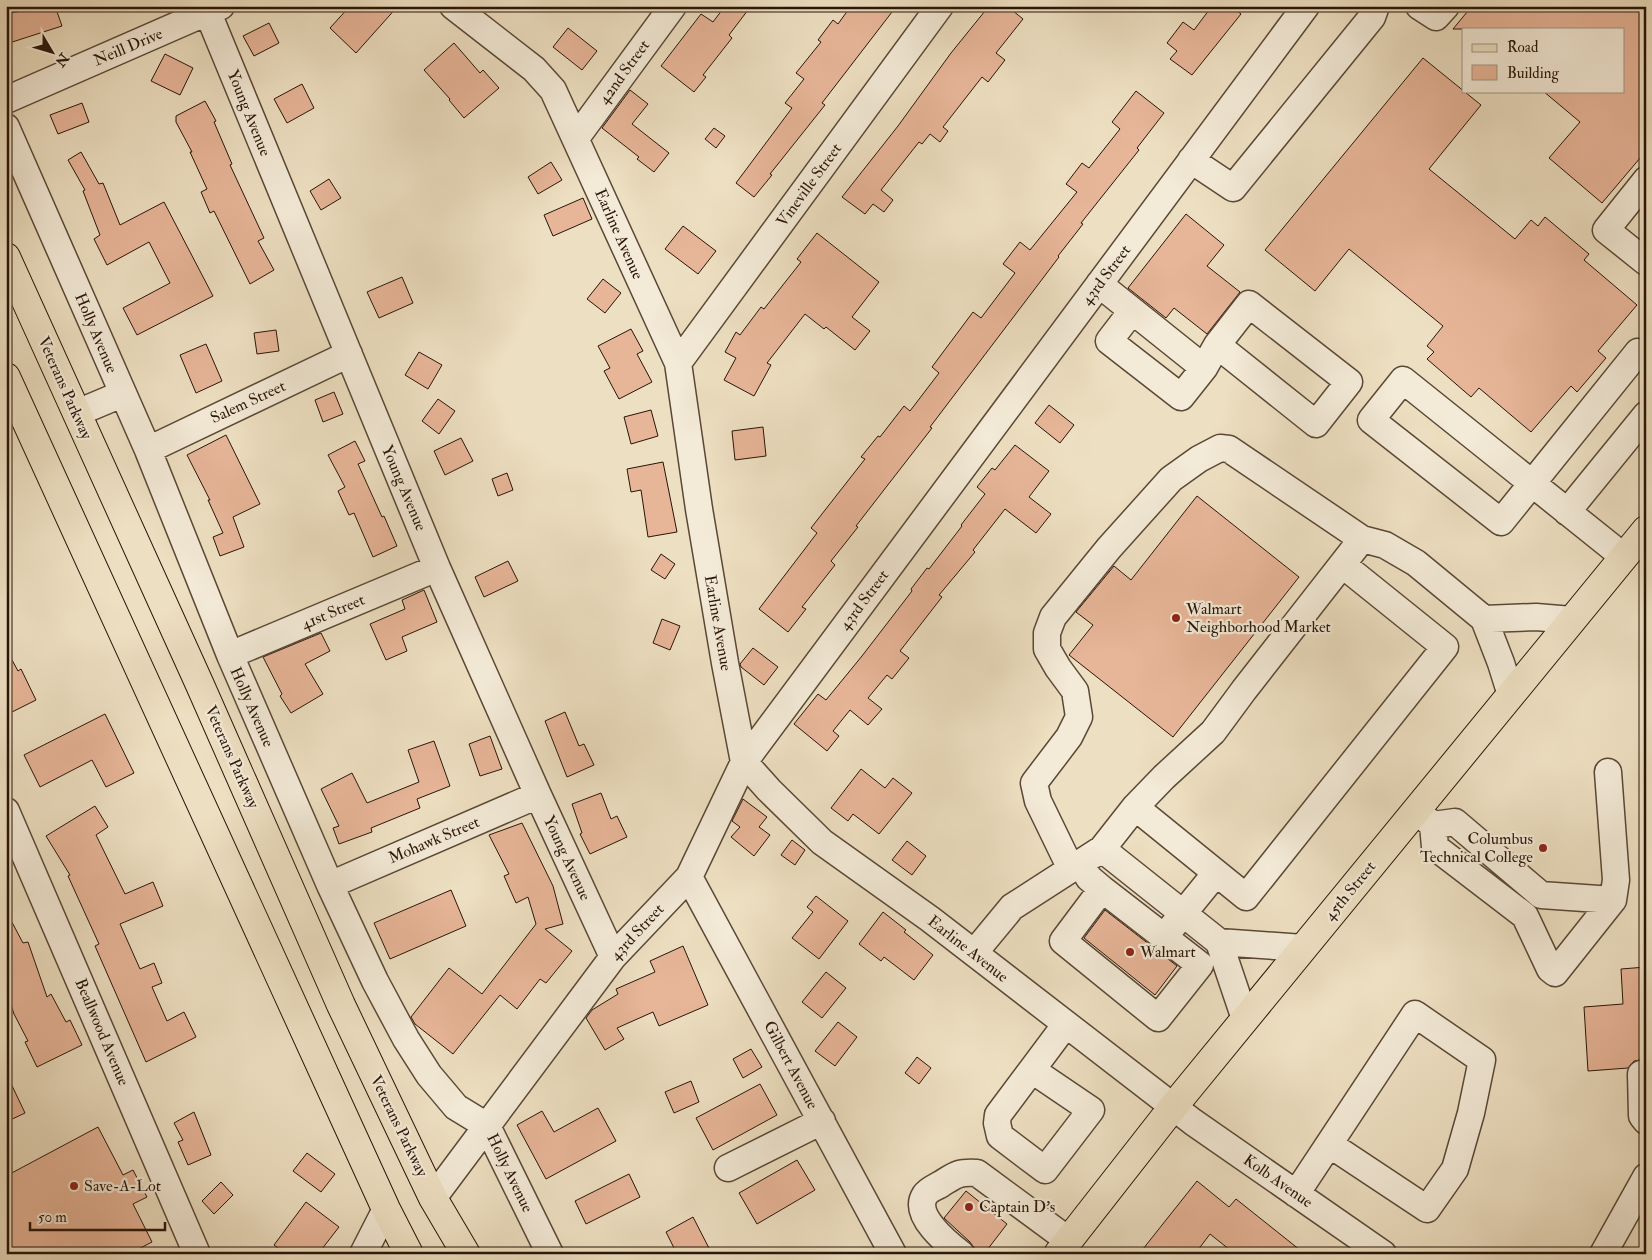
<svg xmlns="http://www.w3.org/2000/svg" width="1652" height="1260" font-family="'IM FELL Double Pica',serif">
  <rect width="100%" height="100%" fill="#eddfc1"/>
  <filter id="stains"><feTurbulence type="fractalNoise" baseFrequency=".004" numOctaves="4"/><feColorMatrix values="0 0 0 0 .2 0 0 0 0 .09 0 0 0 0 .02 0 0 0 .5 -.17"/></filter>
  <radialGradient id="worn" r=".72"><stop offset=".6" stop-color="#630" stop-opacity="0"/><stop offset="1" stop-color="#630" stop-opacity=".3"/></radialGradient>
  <!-- building -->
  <path fill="#e7b598" stroke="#291508" d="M26 6H55L62 26 6 44V14L27 10Z
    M350 6H398L356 53 330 28Z
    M725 6H751L729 35 732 38 703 75 706 77 694 92 661 66 701 14 713 22Z
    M851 6H884L892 12 822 103 825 105 770 174 772 175 754 197 736 183 792 108 785 103 804 79 796 73 821 42 818 40 833 20 838 24Z
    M989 6H1007L1023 19 996 53 1005 60 988 82 982 77 943 127 948 131 940 142 930 134 922 144 919 142 881 190 893 200 884 212 873 204 865 214 842 197 898 126 951 53Z
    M1212 6H1231L1241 14 1192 75 1170 59 1177 51 1167 43 1183 22 1194 30Z
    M1472 6H1646V151L1602 203 1549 158 1580 122 1543 91H1623V29H1453Z
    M269 23 279 43 254 56 243 36Z
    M568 28 597 51 582 70 553 47Z
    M454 43 480 73 483 70 499 88 464 118 449 100 450 99 424 70Z
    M165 54 193 68 180 95 151 81Z
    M1423 58 1481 105 1429 169 1515 239 1531 220 1538 226 1545 217 1589 254 1584 260 1637 305 1598 351 1606 358 1577 392 1571 386 1531 432 1479 388 1471 397 1427 359 1434 352 1427 346 1443 326 1349 249 1315 291 1265 250Z
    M302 84 314 108 287 123 274 99Z
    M630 90 648 104 632 124 669 153 654 172 637 159 639 157 602 128Z
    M1136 91 1164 113 1137 148 1139 150 1081 223 1083 224 1058 256 1059 257 952 398 930 427 932 428 856 526 858 527 831 561 835 565 802 607 806 609 788 632 759 609 817 533 811 528 865 459 861 457 878 436 880 437 904 406 910 411 939 373 932 367 973 312 981 318 1015 273 1003 264 1020 242 1030 250 1077 192 1066 184 1082 163 1089 168 1120 129 1112 122Z
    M205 101 216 121 214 122 232 164 230 165 264 238 258 241 274 270 250 284 214 211 210 213 201 192 207 189 190 152H192L176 122V116Z
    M82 103 89 122 58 134 50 115Z
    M714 128 725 136 716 148 705 139Z
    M81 152 99 184 103 183 120 225 164 202 213 296 137 335 123 308 170 283 149 242 107 265 94 239 100 235 83 191 85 190 68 160Z
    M551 162 562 180 538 194 528 177Z
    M329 179 341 198 321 210 310 191Z
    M583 198 592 219 553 236 544 215Z
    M1186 214 1224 245 1207 266 1240 292 1207 334 1174 308 1166 318 1128 288Z
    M683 226 716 251 698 274 665 249Z
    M817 233 879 282 852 317 870 331 855 350 826 327 824 329 805 314 767 363 771 365 754 396 724 380 736 358 725 352 736 332 740 335 761 307 764 309 801 262 797 259Z
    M402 277 413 303 379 318 367 292Z
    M603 279 621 293 605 313 587 299Z
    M631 329 643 351 637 354 652 382 619 399 604 371 610 368 598 346Z
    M276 330 279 351 257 354 254 333Z
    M206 344 222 381 196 393 180 355Z
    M419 352 442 365 428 389 405 375Z
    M334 392 343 414 323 422 315 400Z
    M438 399 455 411 439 434 422 421Z
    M1049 405 1074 425 1060 443 1035 423Z
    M651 410 658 436 631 444 624 417Z
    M763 427 766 456 735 460 732 431Z
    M226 435 260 504 233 517 244 547 220 556 213 537 223 533 208 500H210L187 455Z
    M461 438 473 461 445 475 434 451Z
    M355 441 365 461 358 464 382 517 384 516 397 546 373 557 354 513 349 515 338 491 345 487 328 455Z
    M1015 445 1049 471 1029 497 1051 514 1036 533 1005 509 973 550 975 552 939 595 942 597 900 651 909 658 892 679 887 675 868 698 882 709 868 725 850 710 833 731 839 736 827 751 794 724 818 694 826 700 862 656 912 591 911 589 927 568 929 569 962 526 961 525 985 494 977 487 992 468 995 470Z
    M663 462 677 532 648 537 641 490 631 492 627 469Z
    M507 473 513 490 498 496 492 479Z
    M1197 496 1299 577 1173 737 1069 655 1093 625 1076 612 1114 566 1131 580Z
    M661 554 675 564 665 579 651 570Z
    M508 561 518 581 484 597 475 577Z
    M424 590 437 622 402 637 407 651 386 660 370 624 405 609 402 600Z
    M662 619 680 626 670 650 653 643Z
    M321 633 330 651 305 664 323 694 291 713 280 696 282 694 263 657Z
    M753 648 778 667 764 685 741 667 740 664Z
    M6 649 18 671 21 669 36 700 6 715Z
    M565 712 579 746 584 744 594 765 567 777 545 721Z
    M105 714 134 773 106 787 92 760 40 787 24 755Z
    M490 736 502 769 480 776 469 744Z
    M434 741 450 786 417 799 420 808 371 828 372 832 339 844 333 828 339 826 321 789 352 773 367 803 419 782 408 750Z
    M861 769 885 788 893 778 912 793 879 834 853 814 848 821 831 808Z
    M601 793 611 819 617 816 627 837 590 854 580 834 582 833 572 804Z
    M743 799 767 817 759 827 770 835 754 856 731 837 740 827 732 821Z
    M95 806 108 827 96 835 125 894 153 882 163 906 120 924 140 969 154 963 162 983 152 987 167 1021 184 1012 196 1037 146 1062 95 946 99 944 68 876 70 875 46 836Z
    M522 823 553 886 563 924 545 929 572 951 546 983 540 979 517 1009 500 995 453 1054 415 1024 411 1017 449 968 482 994 536 924 528 897 516 903 504 876 509 874 489 835Z
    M792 840 805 850 795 865 781 855Z
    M907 841 926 856 912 875 892 860Z
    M451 890 466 926 390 959 374 923Z
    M816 896 848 921 819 959 792 938 813 912 807 907Z
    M1105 910 1177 966 1155 995 1084 938Z
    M6 911 23 943 28 942 47 997 51 994 66 1022 70 1020 82 1045 37 1067 25 1042 28 1041 14 1014 6 989Z
    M883 912 906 930 904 932 933 955 914 980 884 957 881 961 859 944Z
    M683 946 708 1005 659 1026 653 1012 617 1028 624 1039 605 1050 586 1018 592 1010 618 994 616 989 655 972 650 961Z
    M1646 967V1059L1634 1061 1628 1068 1588 1071 1584 1007 1623 1004 1621 969Z
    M826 972 846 988 822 1018 802 1002Z
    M838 1022 857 1037 835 1066 815 1051Z
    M751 1049 762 1067 743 1078 733 1059Z
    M917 1057 931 1068 919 1084 905 1073Z
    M6 1073 25 1113 6 1122Z
    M691 1081 699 1102 674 1113 665 1092Z
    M760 1084 777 1115 713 1150 696 1118Z
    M598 1108 616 1141 546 1179 517 1125 542 1111 554 1132Z
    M194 1112 211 1155 188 1165 178 1142 183 1140 174 1123Z
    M98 1127 123 1175 133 1170 147 1197 133 1204 152 1242 129 1254H6V1176Z
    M307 1153 335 1174 321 1192 293 1171Z
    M797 1160 815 1190 757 1224 739 1193Z
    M629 1174 640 1197 586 1224 575 1201Z
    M1197 1181 1229 1207 1236 1199 1305 1254H1235L1210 1234 1195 1254H1139Z
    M221 1182 233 1195 214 1214 202 1201Z
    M966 1191 1007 1224 984 1254H981L975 1249 970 1242 944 1218Z
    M306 1202 339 1227 318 1254H286L274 1245Z
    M693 1217 712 1254H677L666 1232Z"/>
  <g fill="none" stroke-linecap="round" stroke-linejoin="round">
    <defs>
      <path id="minor" d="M453 6 534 69 553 90 678 363 699 509 725 663 744 762 769 790 822 842 930 919 1193 1122 1383 1254
        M1419 6 1436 17 1446 6
        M208 13 437 568 538 795 613 957
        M6 100 221 6
        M6 127 148 450 230 655 330 885 375 981 406 1039 429 1075 456 1107 487 1126 550 1254
        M576 138 673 6
        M1191 160 1233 188 1372 17 1376 6
        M1646 180 1606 230 1646 262
        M1099 284 1204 368
        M1132 311 1109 341 1181 397 1204 368 1217 345 1249 304 1349 382 1316 424 1217 345
        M678 363 940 6
        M77 413 122 394
        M148 450 349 354
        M1567 512 1646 415
        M1624 557 1403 380 1371 420 1501 522 1638 352 1646 359
        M1484 619 1536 617 1572 620
        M230 655 437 568
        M1135 807 1246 897 1445 647 1343 565
        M6 811 197 1254
        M1420 814 1433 825 1455 822 1541 895 1613 900
        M1433 825 1435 847 1525 916 1550 969 1555 973 1613 900 1616 880 1608 772
        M1102 849 1219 942 1245 1019
        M1080 863 1089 878 1102 889 1063 941 1158 1018 1200 965 1164 937 1216 873
        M1071 869 1038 801 1034 783 1069 737 1079 717 1075 691 1058 668 1047 649V633L1053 617 1109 548 1171 479 1199 459 1220 448 1229 449 1362 539
        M689 877 893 1254
        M330 885 538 795
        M1102 889 1164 937
        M1219 942 1303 948
        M974 953 1012 907 1102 849 1135 807 1164 777 1213 732 1244 690 1362 539 1385 545 1416 563 1484 619 1501 663 1511 695
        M1032 1070 1091 1110 1045 1170 1000 1136 997 1123 998 1115 1066 1024
        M1646 1074H1641L1642 1116 1646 1121
        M728 1168 822 1121
        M1296 1194 1415 1014 1482 1060 1471 1113 1455 1169 1427 1209 1329 1144
        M433 1198 613 957 689 877 744 762 1306 6
        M363 1254 386 1209
        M961 1254C947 1243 912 1215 925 1195 928 1190 936 1187 941 1184 957 1174 958 1172 977 1173L1068 1240
        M1603 1254 1646 1177"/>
      <path id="major" d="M6 257 200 685 341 1005 433 1198 466 1254
        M6 377 386 1209 409 1254
        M1058 1254 1173 1107 1646 530"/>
    </defs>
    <!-- minor casing -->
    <use href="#minor" stroke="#5a4836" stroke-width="29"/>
    <!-- major casing -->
    <use href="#major" stroke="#291508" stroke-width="30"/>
    <!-- minor -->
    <use href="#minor" stroke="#f3ead7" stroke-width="26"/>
    <!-- major -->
    <use href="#major" stroke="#eddfc1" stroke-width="28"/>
  </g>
  <!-- markers -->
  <g fill="#8f2418" stroke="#f3ead7" stroke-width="2">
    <circle cx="1176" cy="618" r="5"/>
    <circle cx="1543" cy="848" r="5"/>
    <circle cx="1130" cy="952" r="5"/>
    <circle cx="74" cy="1186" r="5"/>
    <circle cx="969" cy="1207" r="5"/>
  </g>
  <g text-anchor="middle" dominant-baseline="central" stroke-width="4.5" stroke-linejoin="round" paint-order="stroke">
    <!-- street labels -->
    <g font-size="16" fill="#291508" stroke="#f3ead7">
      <text transform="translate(128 47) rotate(-23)">Neill Drive</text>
      <text transform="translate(624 72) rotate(-54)">42nd Street</text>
      <text transform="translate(249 113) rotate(68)">Young Avenue</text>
      <text transform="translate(809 185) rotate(-54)">Vineville Street</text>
      <text transform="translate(619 234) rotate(66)">Earline Avenue</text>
      <text transform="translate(1106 275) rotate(-53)">43rd Street</text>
      <text transform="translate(96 333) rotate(67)">Holly Avenue</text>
      <text transform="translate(65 388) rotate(66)">Veterans Parkway</text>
      <text transform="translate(248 402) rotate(-25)">Salem Street</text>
      <text transform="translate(404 488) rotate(67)">Young Avenue</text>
      <text transform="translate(864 600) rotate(-53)">43rd Street</text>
      <text transform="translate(333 612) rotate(-23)">41st Street</text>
      <text transform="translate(718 623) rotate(80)">Earline Avenue</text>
      <text transform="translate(252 707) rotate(66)">Holly Avenue</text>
      <text transform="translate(232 757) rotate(66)">Veterans Parkway</text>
      <text transform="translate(434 840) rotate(-23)">Mohawk Street</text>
      <text transform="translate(567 858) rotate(65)">Young Avenue</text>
      <text transform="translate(1350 891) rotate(-51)">45th Street</text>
      <text transform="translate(637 932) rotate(-47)">43rd Street</text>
      <text transform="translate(968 949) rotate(38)">Earline Avenue</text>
      <text transform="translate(102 1032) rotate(67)">Beallwood Avenue</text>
      <text transform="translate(791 1065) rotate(62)">Gilbert Avenue</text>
      <text transform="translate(399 1126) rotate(64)">Veterans Parkway</text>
      <text transform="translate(510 1173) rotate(64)">Holly Avenue</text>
      <text transform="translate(1278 1181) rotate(35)">Kolb Avenue</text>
    </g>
    <!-- poi labels -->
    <g font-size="16" fill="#291508" stroke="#f3ead7" text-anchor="start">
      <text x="1186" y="609">Walmart<tspan x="1186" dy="18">Neighborhood Market</tspan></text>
      <text x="1533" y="839" text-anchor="end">Columbus<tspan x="1533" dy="18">Technical College</tspan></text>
      <text x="1140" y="952">Walmart</text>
      <text x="84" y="1186">Save-A-Lot</text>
      <text x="979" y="1207">Captain D's</text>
    </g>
  </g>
  <!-- margin -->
  <rect width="1652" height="1260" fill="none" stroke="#eddfc1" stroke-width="25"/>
  <rect x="8" y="8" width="1637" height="1245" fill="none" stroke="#291508" stroke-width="2.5"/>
  <rect x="12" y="12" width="1627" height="1235" fill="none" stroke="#291508"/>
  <!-- legend -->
  <rect x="1462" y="28" width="162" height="65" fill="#f3ead7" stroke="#a29584"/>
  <rect x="1472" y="44" width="25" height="8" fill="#eddfc1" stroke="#a29584"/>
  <text x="1507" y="52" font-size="15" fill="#291508">Road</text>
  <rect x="1472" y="65" width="25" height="15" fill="#e7b598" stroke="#a29584"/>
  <text x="1507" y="78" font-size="15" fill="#291508">Building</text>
  <!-- north arrow -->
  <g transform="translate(52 52) rotate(128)" stroke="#f3ead7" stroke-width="4" paint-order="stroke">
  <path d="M0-4L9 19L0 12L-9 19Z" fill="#291508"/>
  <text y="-8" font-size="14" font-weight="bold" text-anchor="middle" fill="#291508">N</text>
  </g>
  <!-- scale -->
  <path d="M30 1222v8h135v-8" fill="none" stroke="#291508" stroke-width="2.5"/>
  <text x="38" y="1222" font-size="15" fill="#291508" stroke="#f3ead7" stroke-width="4" paint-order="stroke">50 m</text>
  <rect width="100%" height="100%" filter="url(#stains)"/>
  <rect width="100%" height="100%" fill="url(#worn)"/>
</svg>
